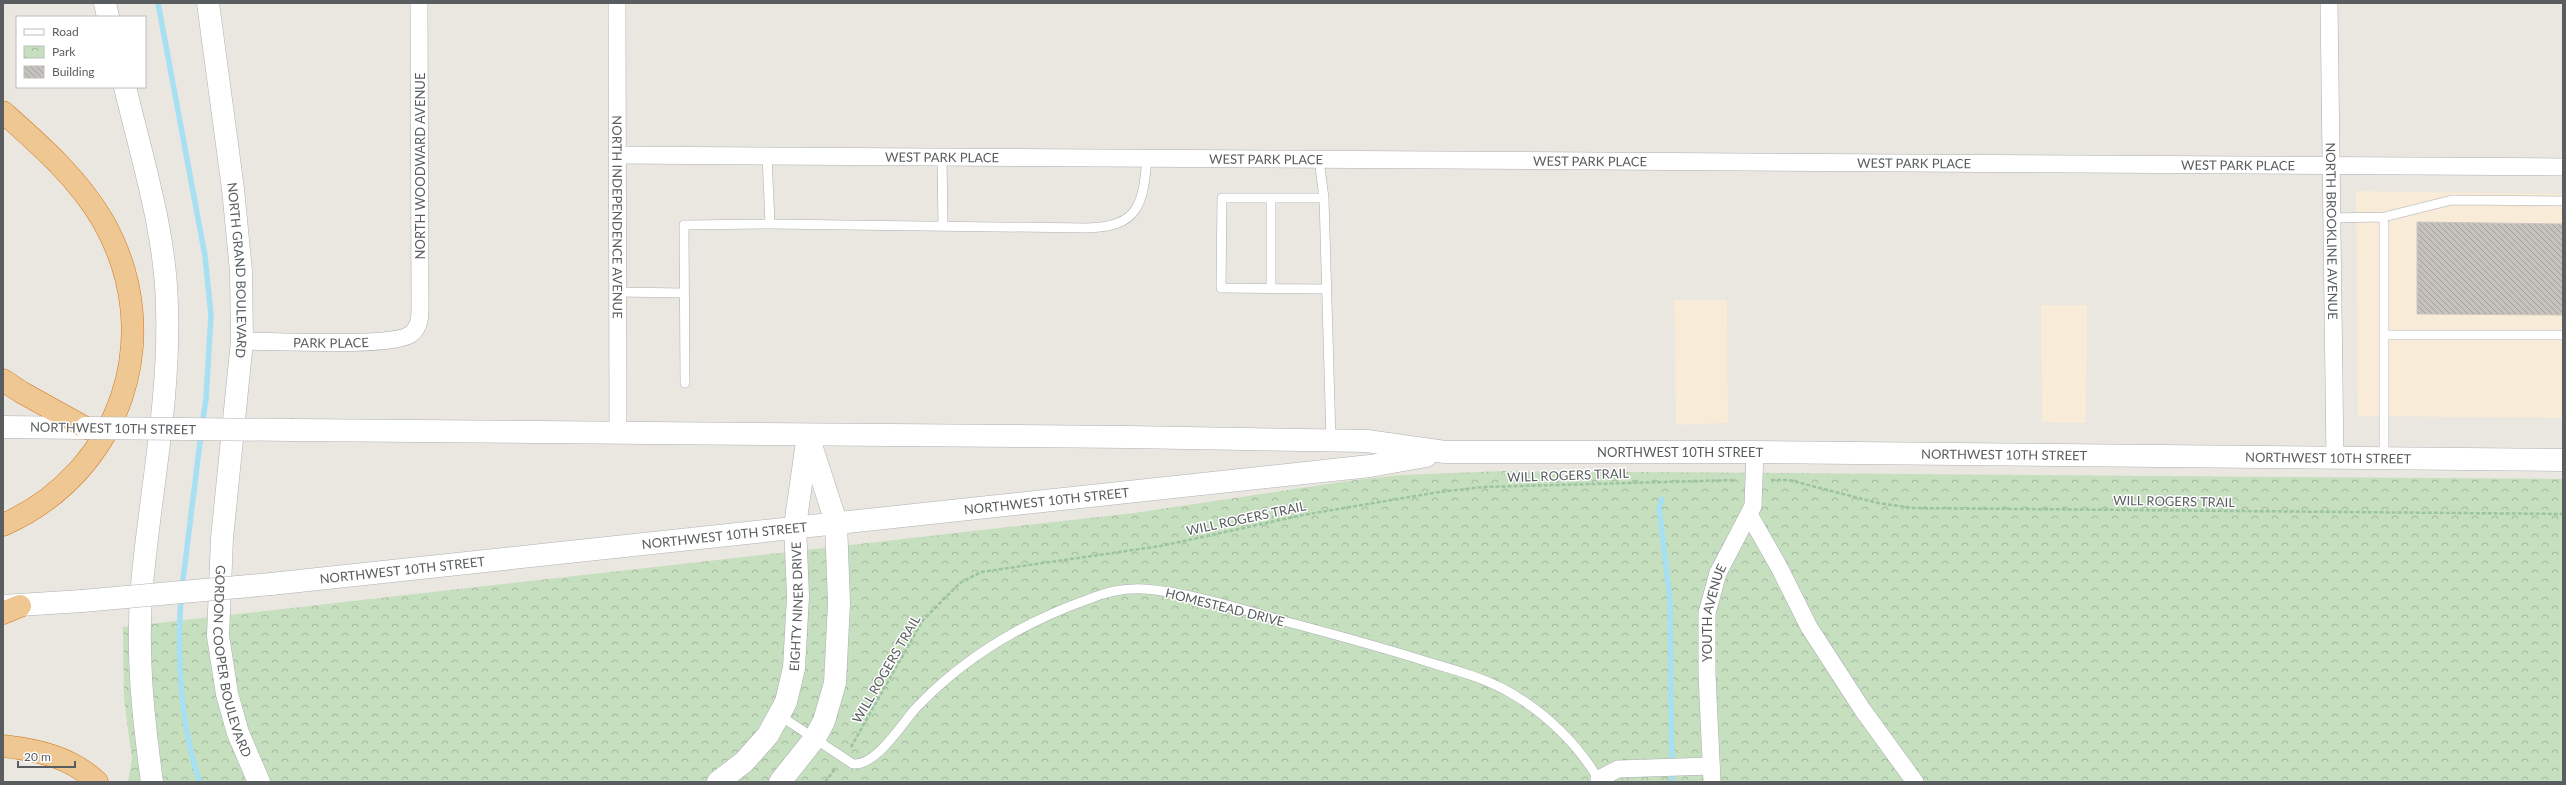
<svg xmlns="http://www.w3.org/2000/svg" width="2566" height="785" font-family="Lato,sans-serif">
  <defs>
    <pattern id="park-crowns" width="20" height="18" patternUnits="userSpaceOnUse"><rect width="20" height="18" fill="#c5dfbf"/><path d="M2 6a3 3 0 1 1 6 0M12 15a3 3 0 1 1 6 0" fill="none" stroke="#a3b89e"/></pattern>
    <pattern id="building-back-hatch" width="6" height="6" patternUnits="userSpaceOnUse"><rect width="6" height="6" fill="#c5c1bd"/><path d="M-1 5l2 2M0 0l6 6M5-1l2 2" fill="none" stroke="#a3a09d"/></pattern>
  </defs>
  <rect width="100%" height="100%" fill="#eae6e0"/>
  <!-- commercial -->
  <path fill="#f8ebd7" d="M2356 191 2563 194V418L2358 416Z
    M1674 300H1727L1728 423 1676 425Z
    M2041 305H2087L2086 423 2042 422Z"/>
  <!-- park -->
  <path fill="url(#park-crowns)" d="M1505 471 2563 479V782H128L132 759 124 699 123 627 1134 513 1355 480 1402 475Z"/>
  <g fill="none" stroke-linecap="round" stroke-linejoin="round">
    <!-- stream -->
    <path stroke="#a7e0f3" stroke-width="5.5" d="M158 3 205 256 211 315 206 399 202 426
      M1662 499 1659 508 1670 599 1672 782
      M182 588 201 434
      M181 597C177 655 180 726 200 782"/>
  </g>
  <!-- building -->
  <path fill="url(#building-back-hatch)" stroke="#cec7c0" d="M2417 222 2563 224V315L2417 314Z"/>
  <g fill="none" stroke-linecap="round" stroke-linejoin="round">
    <defs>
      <path id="service" d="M767 156 770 224 1086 228C1139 227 1143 205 1147 158
        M942 157 943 226
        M1319 160 1324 198 1331 440
        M1324 198H1222L1221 288 1326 289
        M1271 199V288
        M2384 217V459
        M2331 218 2384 217 2452 200 2563 201
        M618 292 684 293
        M2384 335H2563
        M685 383 684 225 770 224
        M779 715 853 764C876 766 901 725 915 709 963 658 1024 622 1089 599 1106 592 1125 588 1144 589 1195 593 1246 611 1295 624 1340 636 1384 648 1428 662 1455 670 1484 678 1509 692 1546 713 1579 745 1600 782"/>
      <g id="minor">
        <path id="s1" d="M617 3 618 432"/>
        <path id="s2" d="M2329 3 2335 459"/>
        <path id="s3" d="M617 155 2563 167"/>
        <path id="s4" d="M242 341C272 341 394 348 411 334 421 326 420 313 420 303L419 3"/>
        <path d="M1750 516 1779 567 1809 627 1862 709 1915 782"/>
        <path d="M1599 779 1618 769 1711 766"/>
        <path id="s5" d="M1712 782 1707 674V613L1718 573 1753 506 1755 452"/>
      </g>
      <g id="tertiary">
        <path id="s6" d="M718 782 744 762 768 735 786 702 794 668 798 596 795 526 808 435"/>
        <path d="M780 782 815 738 824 721 835 683 839 603 836 522 810 442"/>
      </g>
      <g id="secondary">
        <path d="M105 3 108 17"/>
        <path id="s7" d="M208 3 233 189 241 271 242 341 222 538 218 636 227 694 238 733 259 782"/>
        <path d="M125 87C142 159 166 233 167 308 170 401 150 493 142 585 136 652 143 716 152 782"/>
        <path d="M3 427 86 428"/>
        <path id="s8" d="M293 430 1128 437 1367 441 1445 452H1755L2563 460"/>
        <path id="s9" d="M271 584 1370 466 1426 456"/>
        <path d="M3 606 82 601"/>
      </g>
      <path id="motorway" d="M3 112C40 145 78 178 103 221 168 335 122 472 3 525
        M3 380 21 392 86 428
        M3 613 20 606
        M3 746C38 750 71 757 97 782"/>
    </defs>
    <!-- service casing -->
    <use href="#service" stroke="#acafb2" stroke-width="10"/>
    <!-- minor casing -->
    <use href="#minor" stroke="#acafb2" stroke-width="18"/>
    <!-- tertiary casing -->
    <use href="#tertiary" stroke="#acafb2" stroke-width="23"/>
    <!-- secondary casing -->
    <use href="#secondary" stroke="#adb1b4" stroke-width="23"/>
    <!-- motorway casing -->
    <use href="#motorway" stroke="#cf771c" stroke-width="23"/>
    <!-- path -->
    <path stroke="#9cc4a1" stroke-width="2.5" stroke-dasharray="4 2" stroke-linecap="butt" d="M1771 480H1789L1878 503 1913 508 2563 514
      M851 747 923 620 960 583 981 572 1161 546 1303 515 1439 492 1483 487 1736 480
      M825 782 835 769"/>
    <!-- service -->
    <use href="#service" stroke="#fff" stroke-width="9"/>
    <!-- minor -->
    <use href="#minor" stroke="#fff" stroke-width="17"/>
    <!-- tertiary -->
    <use href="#tertiary" stroke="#fff" stroke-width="22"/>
    <!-- secondary -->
    <use href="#secondary" stroke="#fff" stroke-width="22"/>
    <!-- motorway -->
    <use href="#motorway" stroke="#efc793" stroke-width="22"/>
    <defs>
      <path id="secondary-bridge" d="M86 428 293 430
        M82 601 271 584"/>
    </defs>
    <!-- secondary-bridge casing -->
    <use href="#secondary-bridge" stroke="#adb1b4" stroke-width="23" stroke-linecap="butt"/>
    <!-- secondary-bridge -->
    <use href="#secondary-bridge" stroke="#fff" stroke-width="22"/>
  </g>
  <g text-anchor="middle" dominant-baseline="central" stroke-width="3" stroke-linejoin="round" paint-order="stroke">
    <!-- street labels -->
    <g font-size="13" fill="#595d5f" stroke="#fff">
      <text stroke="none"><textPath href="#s3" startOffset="325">WEST PARK PLACE</textPath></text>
      <text stroke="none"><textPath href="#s3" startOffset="649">WEST PARK PLACE</textPath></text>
      <text stroke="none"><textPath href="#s3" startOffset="973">WEST PARK PLACE</textPath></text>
      <text stroke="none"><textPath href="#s3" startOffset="1297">WEST PARK PLACE</textPath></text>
      <text stroke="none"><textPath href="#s3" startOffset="1621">WEST PARK PLACE</textPath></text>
      <text transform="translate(420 166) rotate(-90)">NORTH WOODWARD AVENUE</text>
      <text stroke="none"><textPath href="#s1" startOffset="214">NORTH INDEPENDENCE AVENUE</textPath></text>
      <text stroke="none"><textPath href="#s2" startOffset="228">NORTH BROOKLINE AVENUE</textPath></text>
      <text stroke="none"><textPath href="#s7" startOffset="269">NORTH GRAND BOULEVARD</textPath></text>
      <text stroke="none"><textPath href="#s4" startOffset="89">PARK PLACE</textPath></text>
      <text transform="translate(113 428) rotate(1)">NORTHWEST 10TH STREET</text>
      <text stroke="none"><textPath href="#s8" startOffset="1388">NORTHWEST 10TH STREET</textPath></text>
      <text stroke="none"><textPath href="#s8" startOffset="1712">NORTHWEST 10TH STREET</textPath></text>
      <text stroke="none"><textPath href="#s8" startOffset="2036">NORTHWEST 10TH STREET</textPath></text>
      <text transform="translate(1568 475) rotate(-2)">WILL ROGERS TRAIL</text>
      <text stroke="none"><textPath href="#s9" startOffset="780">NORTHWEST 10TH STREET</textPath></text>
      <text transform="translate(2174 501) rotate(1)">WILL ROGERS TRAIL</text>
      <text transform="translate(1246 518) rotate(-12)">WILL ROGERS TRAIL</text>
      <text stroke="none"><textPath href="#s9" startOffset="456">NORTHWEST 10TH STREET</textPath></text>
      <text stroke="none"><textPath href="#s9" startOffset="132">NORTHWEST 10TH STREET</textPath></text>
      <text stroke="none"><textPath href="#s6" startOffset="203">EIGHTY NINER DRIVE</textPath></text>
      <text transform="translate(1225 607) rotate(14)">HOMESTEAD DRIVE</text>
      <text stroke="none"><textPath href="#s5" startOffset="170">YOUTH AVENUE</textPath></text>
      <text stroke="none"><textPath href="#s7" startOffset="663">GORDON COOPER BOULEVARD</textPath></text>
      <text transform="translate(886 669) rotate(-60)">WILL ROGERS TRAIL</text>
    </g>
  </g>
  <!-- border -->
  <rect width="2566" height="785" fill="none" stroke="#595d5f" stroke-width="8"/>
  <!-- legend -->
  <rect x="16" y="16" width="130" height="72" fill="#ffffff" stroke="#bdbebf"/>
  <rect x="24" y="29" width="20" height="6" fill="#ffffff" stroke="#bdbebf"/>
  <text x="52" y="36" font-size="12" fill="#595d5f">Road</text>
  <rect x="24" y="46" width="20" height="12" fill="url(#park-crowns)" stroke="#bdbebf"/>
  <text x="52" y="56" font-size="12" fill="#595d5f">Park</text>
  <rect x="24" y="66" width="20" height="12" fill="url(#building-back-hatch)" stroke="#bdbebf"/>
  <text x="52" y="76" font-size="12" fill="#595d5f">Building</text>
  <!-- scale -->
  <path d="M18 761v6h57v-6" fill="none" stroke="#595d5f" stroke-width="2"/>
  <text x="24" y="761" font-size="12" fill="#595d5f" stroke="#ffffff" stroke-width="3" paint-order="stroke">20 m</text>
</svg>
